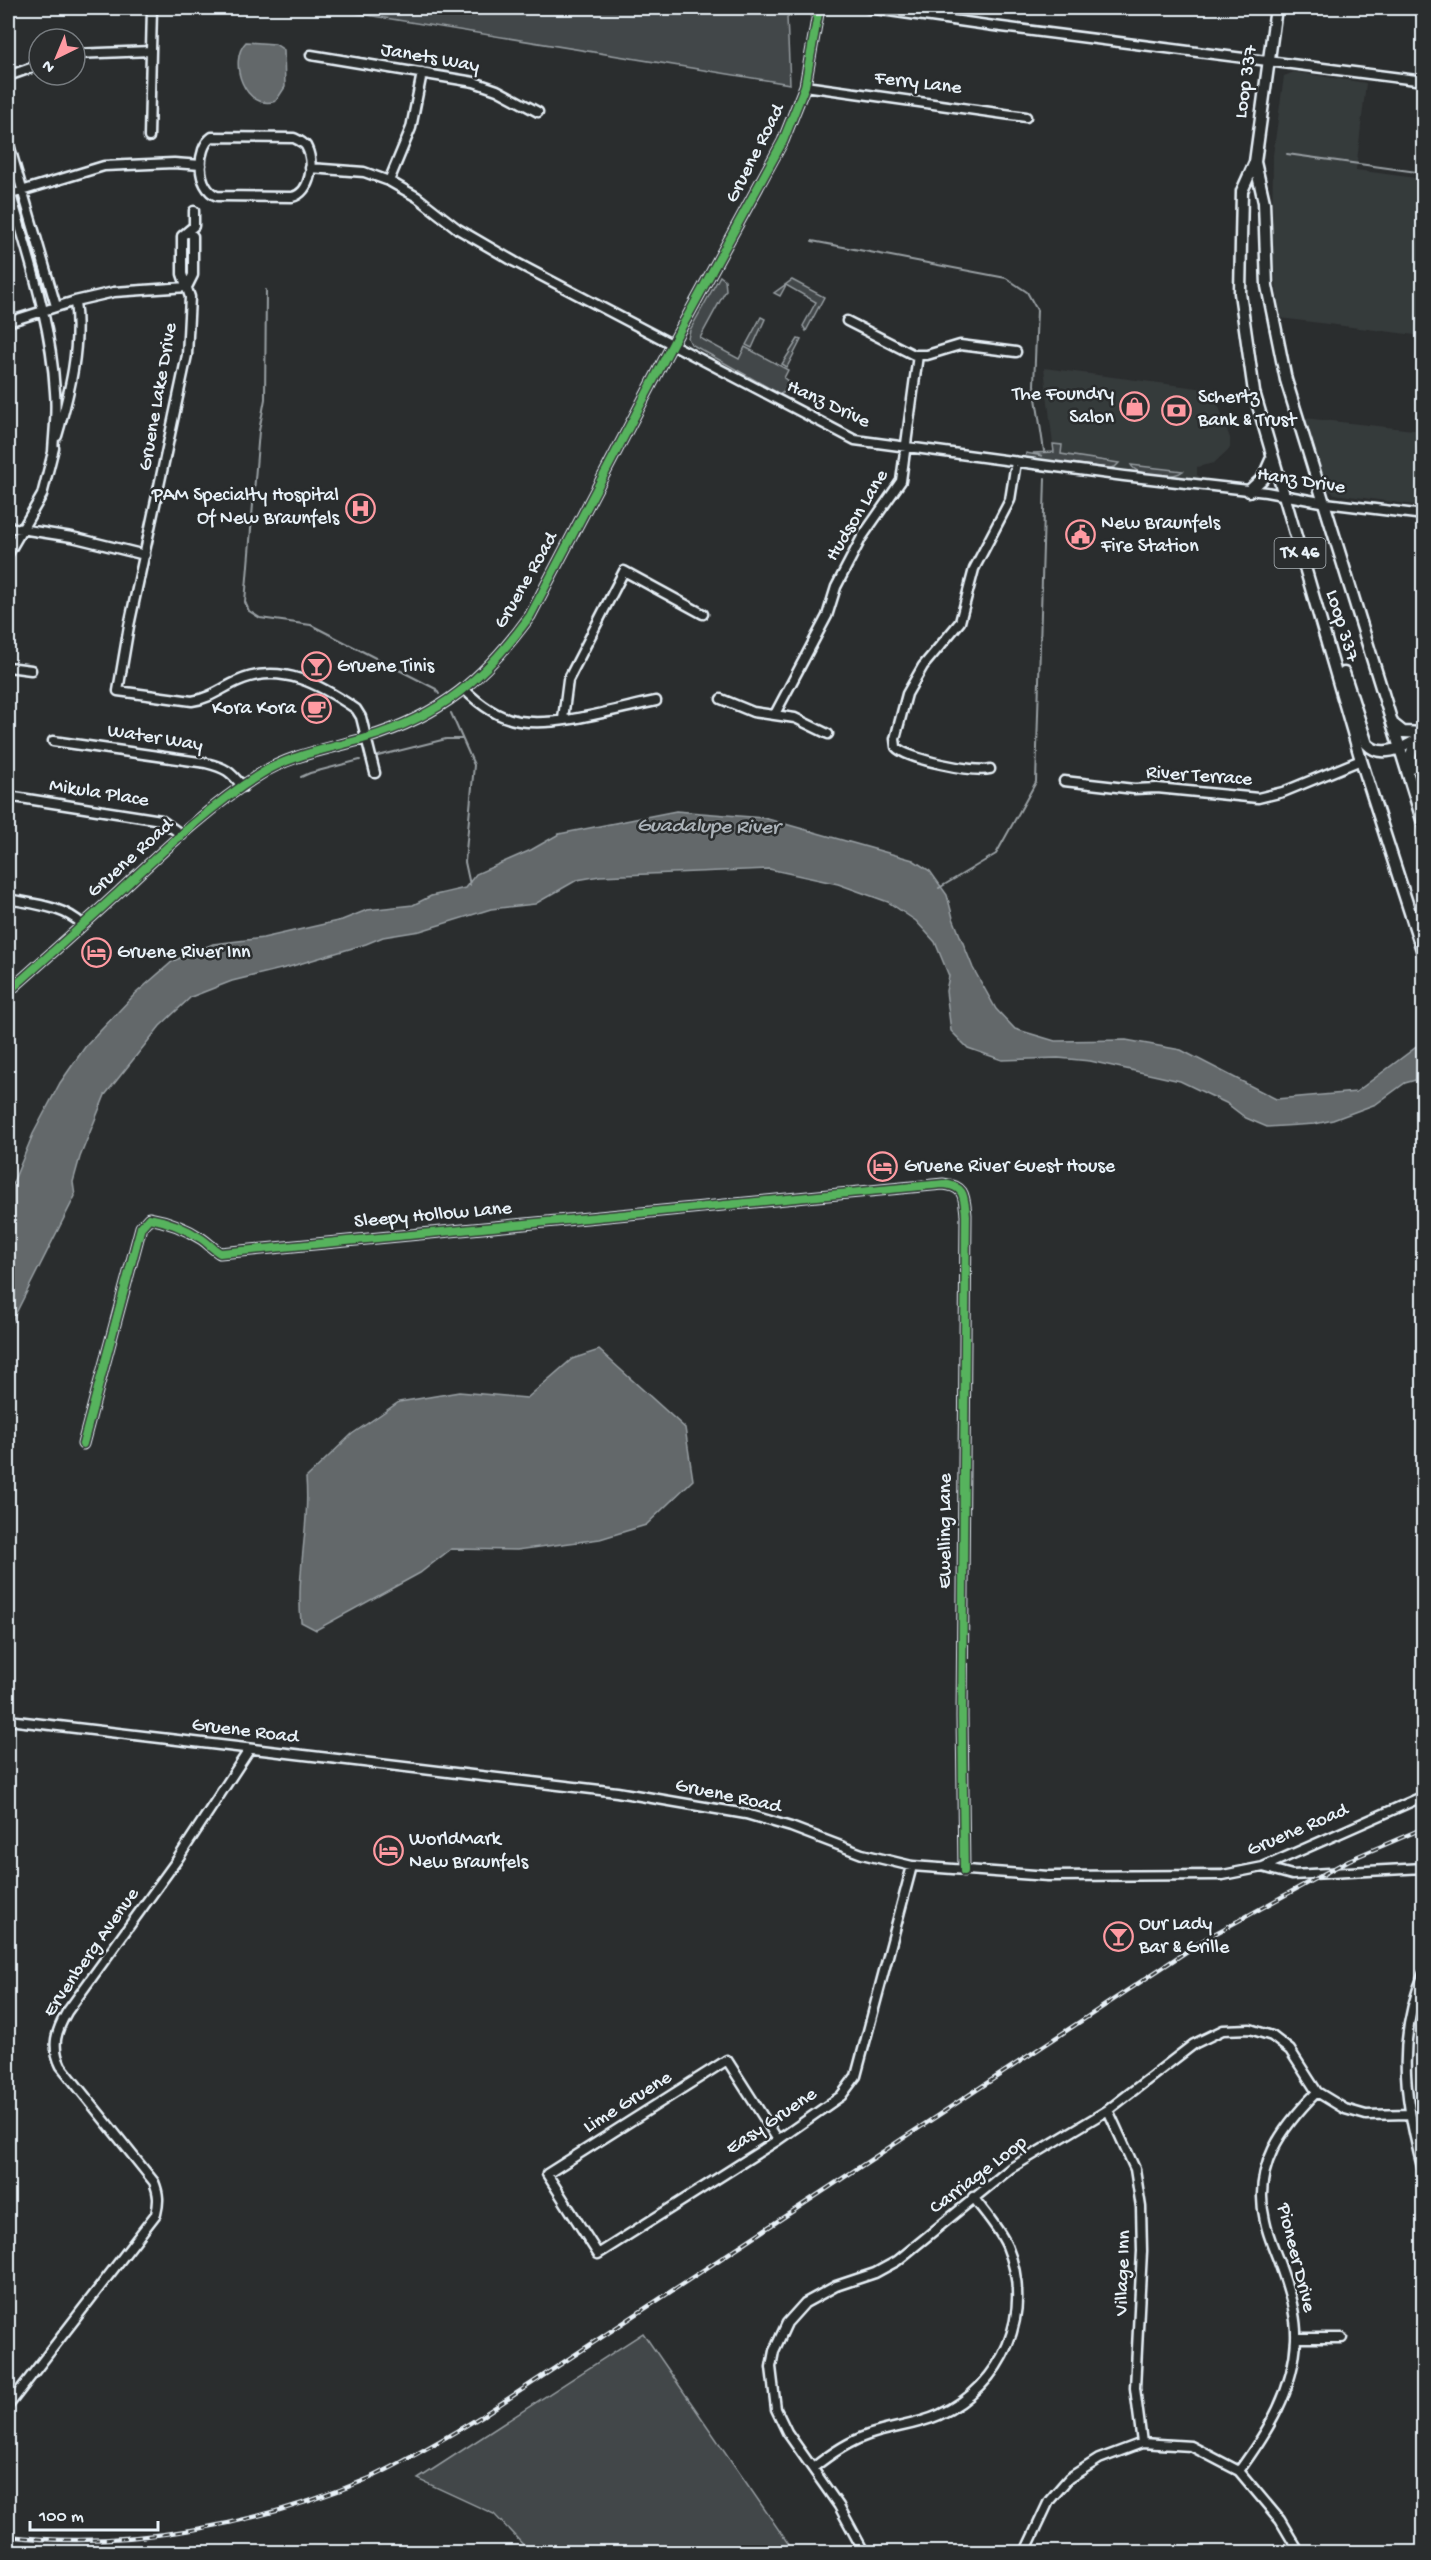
<svg xmlns="http://www.w3.org/2000/svg" width="1431" height="2560" font-family="'Gochi Hand',sans-serif">
  <rect width="100%" height="100%" fill="#2a2d2e"/>
  <filter id="ink" filterUnits="userSpaceOnUse"><feTurbulence type="fractalNoise" baseFrequency=".0167" numOctaves="2"/><feDisplacementMap in="SourceGraphic" scale="12" xChannelSelector="R" yChannelSelector="G"/><feConvolveMatrix kernelMatrix="1 2 1 2 8 2 1 2 1" color-interpolation-filters="sRGB"/></filter>
  <g filter="url(#ink)">
    <!-- built -->
    <path fill="#363a3b" d="M1294 72 1366 83 1356 170 1423 179V336L1280 318 1272 250 1273 155 1284 76Z
      M1044 368 1213 390 1230 438V448L1214 463 1197 467V475L1205 480 1055 462Z
      M1304 418 1423 431 1422 506 1335 494 1327 489Z"/>
    <!-- green -->
    <path fill="#424648" stroke="#959ca0" stroke-width="1.5" d="M324 8H809V10L787 17 790 84Z
      M720 276 725 280 726 290 700 338 739 359 745 347 788 370 784 378 790 383 783 393H778L691 344 688 338 690 330Z
      M792 280 824 297 806 331 803 326 816 302 786 285 780 296 774 293Z
      M761 317 765 319 752 348 746 345Z
      M798 339 801 340 787 367 782 364Z
      M1053 444 1062 445 1061 454 1119 463 1115 467 1110 468 1025 458 1026 453 1043 456 1033 453 1054 452Z
      M1131 465 1183 471C1173 479 1137 476 1131 465Z
      M643 2333 794 2552H530L494 2514 418 2479Z"/>
    <!-- water -->
    <path fill="#63686b" stroke="#989fa3" stroke-width="1.5" d="M246 42 275 44 284 50 285 87 276 101C245 112 227 61 246 42Z
      M676 811 764 818 913 860 930 871 947 895 953 918 973 968 996 1009 1015 1029 1055 1041 1126 1040 1181 1050 1276 1099 1356 1092 1423 1042V1078L1405 1083 1376 1104 1333 1120 1315 1124 1267 1127 1246 1118 1226 1103 1180 1081 1090 1061 1058 1058 1002 1060 968 1048 951 1031 946 991 949 976 935 942 916 921 888 902 838 884 769 869 600 876 577 880 535 904 491 909 420 931 383 937 366 944 289 967 232 981 191 997 160 1026 105 1095 80 1157 73 1182 75 1196 8 1329V1195L33 1134 60 1083 85 1047 135 994 173 961 213 944 263 938 342 920 367 910 413 905 431 896 465 888 476 874 531 850 559 834Z
      M599 1350 685 1428 693 1480 646 1525 600 1539 517 1550 451 1549 420 1573 316 1630 301 1622C296 1573 310 1526 306 1478L352 1434 399 1402 459 1392 527 1398 572 1359Z"/>
    <g fill="none" stroke-linecap="round" stroke-linejoin="round">
      <!-- stream -->
      <path stroke="#989fa3" stroke-width="2" d="M1287 154 1424 173
        M812 241 1006 278 1027 292 1037 310 1034 385 1044 451
        M266 290 265 399 259 431 245 602 249 611 260 618 311 625 436 689 439 694
        M451 713 474 765 465 862 470 885
        M378 756 446 739H462
        M301 777 310 773 360 760
        M939 888 996 854 1036 782 1045 478"/>
      <defs>
        <path id="minor" d="M868 8 994 26 1424 81
          M75 54 151 51
          M311 55 474 82 497 90 538 112
          M8 76 39 65
          M805 86 1026 117
          M149 137 152 8
          M212 137 294 138C298 140 303 142 306 146 315 162 311 193 292 197L217 196C196 188 196 148 212 137Z
          M8 141 56 306
          M310 168 364 172 389 181 417 197 458 229 515 262 855 440 1124 476 1266 492 1326 503 1424 515
          M389 181 411 128 422 73
          M8 184C27 253 51 320 55 392 57 412 54 432 53 452
          M8 195 104 166 174 163 201 165
          M194 211V226L182 236V274L190 297 187 355 129 626 118 691 192 701C209 699 222 688 238 681 281 662 321 685 356 709L361 717 375 773
          M187 287 193 275V236L188 231
          M847 321 914 355H927L960 345 1016 352
          M8 322 75 301 114 292 187 287
          M57 436C70 391 81 348 75 301
          M8 527 72 537 145 555
          M8 554 42 495 54 448
          M8 667 31 670
          M464 689C479 704 498 718 519 721 561 727 615 709 656 701
          M721 699 753 712 795 718 828 734
          M775 714 827 616 836 587 862 537 901 481 918 355
          M563 719 568 680 624 571 703 614
          M53 741 206 763C226 768 230 771 243 787
          M1400 748 1421 737
          M990 769C975 773 906 759 896 747L895 739 907 694 923 666 960 622 974 569 1010 500 1016 462
          M1064 781 1134 789 1157 788 1258 798 1283 792 1361 760
          M8 796 161 820 182 835
          M8 899C33 904 64 906 83 925
          M8 992C45 959 82 926 119 892 163 851 208 807 259 775 291 754 330 749 366 738 441 716 485 678 530 616L673 343 783 141 805 86 819 8
          M83 1444 141 1227 149 1218C167 1221 185 1228 202 1239 208 1243 213 1249 220 1253L943 1184C965 1186 964 1196 966 1215L962 1717 964 1871
          M8 1720 617 1792 746 1814 791 1827 862 1854 912 1866 1048 1876 1223 1875 1263 1867 1424 1796
          M1263 1867 1292 1875 1424 1868
          M1424 1973C1394 2044 1406 2104 1424 2175
          M1108 2110 1135 2169 1141 2207 1142 2251 1135 2388 1142 2443
          M778 2140 727 2060 547 2174 598 2254 778 2140 841 2096 856 2076 912 1866
          M1296 2338H1342
          M8 2406 156 2214C159 2202 159 2194 154 2182L61 2066C51 2046 56 2031 67 2012L177 1860 249 1750
          M813 2468C829 2455 848 2442 868 2435 891 2427 917 2425 939 2415 1003 2386 1035 2313 1007 2246 999 2228 985 2213 973 2197
          M1239 2471C1268 2431 1294 2390 1296 2339 1297 2316 1289 2290 1281 2268 1276 2253 1268 2237 1265 2221 1252 2167 1282 2127 1317 2092
          M864 2552 839 2506 787 2432 776 2409 771 2367 774 2351 787 2323 805 2303 836 2286 875 2273 897 2261 1011 2168 1108 2110 1194 2044 1223 2030 1250 2029 1272 2036 1290 2050 1317 2092 1345 2109 1366 2115 1409 2114
          M1025 2552 1049 2501 1069 2478 1099 2459 1142 2443 1191 2446 1239 2471 1280 2520 1299 2552"/>
        <path id="major" d="M1276 8 1255 162 1264 202 1267 286 1286 380 1424 826
          M1255 162 1242 191 1240 293 1254 392 1361 760 1424 956
          M1249 491 1263 478 1271 460
          M1344 673 1367 744C1376 754 1389 752 1400 748
          M1393 724 1403 732 1424 733
          M1412 768C1408 754 1413 746 1424 737"/>
      </defs>
      <!-- minor casing -->
      <use href="#minor" stroke="#e8f1f8" stroke-width="13"/>
      <!-- major casing -->
      <use href="#major" stroke="#e8f1f8" stroke-width="15"/>
      <!-- minor -->
      <use href="#minor" stroke="#2a2d2e" stroke-width="8"/>
      <!-- major -->
      <use href="#major" stroke="#2a2d2e" stroke-width="10"/>
      <defs>
        <path id="rail" d="M8 2536C127 2550 260 2525 370 2478 409 2460 445 2438 482 2416L1207 1938 1349 1860 1424 1828"/>
      </defs>
      <!-- rail casing -->
      <use href="#rail" stroke="#e8f1f8" stroke-width="4.5"/>
      <!-- rail -->
      <use href="#rail" stroke="#2a2d2e" stroke-width="2" stroke-dasharray="7" stroke-linecap="butt"/>
      <defs>
        <path id="cycleway" d="M8 992C45 959 82 926 119 892 163 851 208 807 259 775 291 754 330 749 366 738 441 716 485 678 530 616L673 343 783 141 805 86 819 8
          M83 1444 141 1227 149 1218C167 1221 185 1228 202 1239 208 1243 213 1249 220 1253L943 1184C965 1186 964 1196 966 1215L962 1717 964 1871"/>
      </defs>
      <!-- cycleway casing -->
      <use href="#cycleway" stroke="#2a2d2e" stroke-width="11"/>
      <!-- cycleway -->
      <use href="#cycleway" stroke="#56b35d" stroke-width="8"/>
    </g>
  </g>
  <!-- icons -->
  <defs>
    <symbol id="shop-ring" viewBox="-11 -11 22 22"><circle r="9.5" fill="#2a2d2e" stroke="#ff9aa2" stroke-width="1.5"/><path d="M-5-2.5h2.3a2.7 3.5 0 0 1 5.4 0H5L5.5 6h-11ZM-1.5-2.5h3a1.5 2.3 0 0 0-3 0Z" fill="#ff9aa2"/></symbol>
    <symbol id="bank-ring" viewBox="-11 -11 22 22"><circle r="9.5" fill="#2a2d2e" stroke="#ff9aa2" stroke-width="1.5"/><path d="M-6-4H6V4H-6ZM0-2.3a2.3 2.3 0 1 0 0 4.6a2.3 2.3 0 1 0 0-4.6Z" fill="#ff9aa2"/></symbol>
    <symbol id="hospital-ring" viewBox="-11 -11 22 22"><circle r="9.5" fill="#2a2d2e" stroke="#ff9aa2" stroke-width="1.5"/><path d="M-5-5h3v3.5h4V-5h3V5h-3V1.5h-4V5h-3Z" fill="#ff9aa2"/></symbol>
    <symbol id="civic-ring" viewBox="-11 -11 22 22"><circle r="9.5" fill="#2a2d2e" stroke="#ff9aa2" stroke-width="1.5"/><path d="M-.6-6.5H3V-4.5H.6V-3L4-1V1h2V6H-6V1h2V-1L-.6-3ZM-1.2 2.5V6h2.4V2.5Z" fill="#ff9aa2"/></symbol>
    <symbol id="bar-ring" viewBox="-11 -11 22 22"><circle r="9.5" fill="#2a2d2e" stroke="#ff9aa2" stroke-width="1.5"/><path d="M-6-5H6L.8 .8V4.5H3.5V6h-7V4.5H-.8V.8Z" fill="#ff9aa2"/></symbol>
    <symbol id="cafe-ring" viewBox="-11 -11 22 22"><circle r="9.5" fill="#2a2d2e" stroke="#ff9aa2" stroke-width="1.5"/><path d="M-5.5-4.5H6V0H3Q3 3.5 0 3.5H-2.5Q-5.5 3.5-5.5 0ZM3-3.2v2h1.7v-2ZM-6 4.5H4V6H-6Z" fill="#ff9aa2"/></symbol>
    <symbol id="hotel-ring" viewBox="-11 -11 22 22"><circle r="9.5" fill="#2a2d2e" stroke="#ff9aa2" stroke-width="1.5"/><path d="M-6-4.5h1.5V1H6V5H4.5V3h-9V5H-6ZM-4 0a1.8 1.8 0 1 1 3.6 0ZM.5 0V-2.5h3Q6-2.5 6 0Z" fill="#ff9aa2"/></symbol>
  </defs>
  <g fill-rule="evenodd">
    <use href="#shop-ring" x="1118" y="390" width="33" height="33"/>
    <use href="#bank-ring" x="1160" y="394" width="33" height="33"/>
    <use href="#hospital-ring" x="344" y="492" width="33" height="33"/>
    <use href="#civic-ring" x="1064" y="518" width="33" height="33"/>
    <use href="#bar-ring" x="300" y="650" width="33" height="33"/>
    <use href="#cafe-ring" x="300" y="692" width="33" height="33"/>
    <use href="#hotel-ring" x="80" y="936" width="33" height="33"/>
    <use href="#hotel-ring" x="866" y="1150" width="33" height="33"/>
    <use href="#hotel-ring" x="372" y="1834" width="33" height="33"/>
    <use href="#bar-ring" x="1102" y="1920" width="33" height="33"/>
  </g>
  <g text-anchor="middle" dominant-baseline="central" stroke-width="5" stroke-linejoin="round" paint-order="stroke">
    <!-- shield labels -->
    <rect fill="#2a2d2e" stroke="#afb6bb" stroke-width="1.5" x="1274.5" y="538" width="51" height="30" rx="4.5"/>
    <g font-size="18" font-weight="bold" fill="#e8f1f8">
      <text x="1300" y="553">TX 46</text>
    </g>
    <!-- street labels -->
    <g font-size="20" fill="#e8f1f8" stroke="#2a2d2e">
      <text transform="translate(430 59) rotate(10)">Janets Way</text>
      <text transform="translate(1247 82) rotate(-82)">Loop 337</text>
      <text transform="translate(918 84) rotate(7)">Ferry Lane</text>
      <text transform="translate(756 154) rotate(-63)">Gruene Road</text>
      <text transform="translate(159 397) rotate(-80)">Gruene Lake Drive</text>
      <text transform="translate(828 405) rotate(25)">Hanz Drive</text>
      <text transform="translate(1301 482) rotate(9)">Hanz Drive</text>
      <text transform="translate(858 516) rotate(-59)">Hudson Lane</text>
      <text transform="translate(527 581) rotate(-60)">Gruene Road</text>
      <text transform="translate(1341 626) rotate(73)">Loop 337</text>
      <text transform="translate(155 739) rotate(9)">Water Way</text>
      <text transform="translate(1199 777) rotate(4)">River Terrace</text>
      <text transform="translate(99 794) rotate(9)">Mikula Place</text>
      <text transform="translate(131 859) rotate(-42)">Gruene Road</text>
      <text transform="translate(433 1216) rotate(-5)">Sleepy Hollow Lane</text>
      <text transform="translate(946 1531) rotate(-90)">Ewelling Lane</text>
      <text transform="translate(245 1732) rotate(7)">Gruene Road</text>
      <text transform="translate(728 1797) rotate(12)">Gruene Road</text>
      <text transform="translate(1298 1831) rotate(-23)">Gruene Road</text>
      <text transform="translate(92 1953) rotate(-55)">Ervenberg Avenue</text>
      <text transform="translate(628 2103) rotate(-32)">Lime Gruene</text>
      <text transform="translate(772 2122) rotate(-34)">Easy Gruene</text>
      <text transform="translate(979 2176) rotate(-37)">Carriage Loop</text>
      <text transform="translate(1295 2258) rotate(76)">Pioneer Drive</text>
      <text transform="translate(1124 2273) rotate(-88)">Village Inn</text>
    </g>
    <!-- poi labels -->
    <g font-size="20" fill="#e8f1f8" stroke="#2a2d2e" text-anchor="start">
      <text x="1114" y="395" text-anchor="end">The Foundry<tspan x="1114" dy="23">Salon</tspan></text>
      <text x="1198" y="398">Schertz<tspan x="1198" dy="23">Bank &amp; Trust</tspan></text>
      <text x="339" y="496" text-anchor="end">PAM Specialty Hospital<tspan x="339" dy="23">Of New Braunfels</tspan></text>
      <text x="1101" y="524">New Braunfels<tspan x="1101" dy="23">Fire Station</tspan></text>
      <text x="337" y="667">Gruene Tinis</text>
      <text x="296" y="709" text-anchor="end">Kora Kora</text>
      <text x="117" y="953">Gruene River Inn</text>
      <text x="904" y="1167">Gruene River Guest House</text>
      <text x="409" y="1840">WorldMark<tspan x="409" dy="23">New Braunfels</tspan></text>
      <text x="1139" y="1925">Our Lady<tspan x="1139" dy="23">Bar &amp; Grille</tspan></text>
    </g>
    <!-- water labels -->
    <g font-size="21" font-style="italic" fill="#acb3b9" stroke="#2a2d2e">
      <text transform="translate(708 828) rotate(1)">Guadalupe River</text>
    </g>
  </g>
  <!-- margin -->
  <rect width="1431" height="2560" fill="none" stroke="#2a2d2e" stroke-width="30"/>
  <rect x="15" y="15" width="1401" height="2530" fill="none" stroke="#e8f1f8" stroke-width="2" filter="url(#ink)"/>
  <!-- north arrow -->
  <g transform="translate(57 57) rotate(223)"><circle r="28" fill="#2a2d2e" stroke="#767b7f" stroke-width="1.5"/>
  <path d="M0-4.5L10 22L0 15L-10 22Z" fill="#ff9aa2"/>
  <text y="-9" font-size="16" font-weight="bold" text-anchor="middle" fill="#e8f1f8">N</text>
  </g>
  <!-- scale -->
  <path d="M30 2521v9h128v-9" fill="none" stroke="#e8f1f8" stroke-width="3"/>
  <text x="39" y="2521" font-size="18" fill="#e8f1f8" stroke="#2a2d2e" stroke-width="4.5" paint-order="stroke">100 m</text>
</svg>
